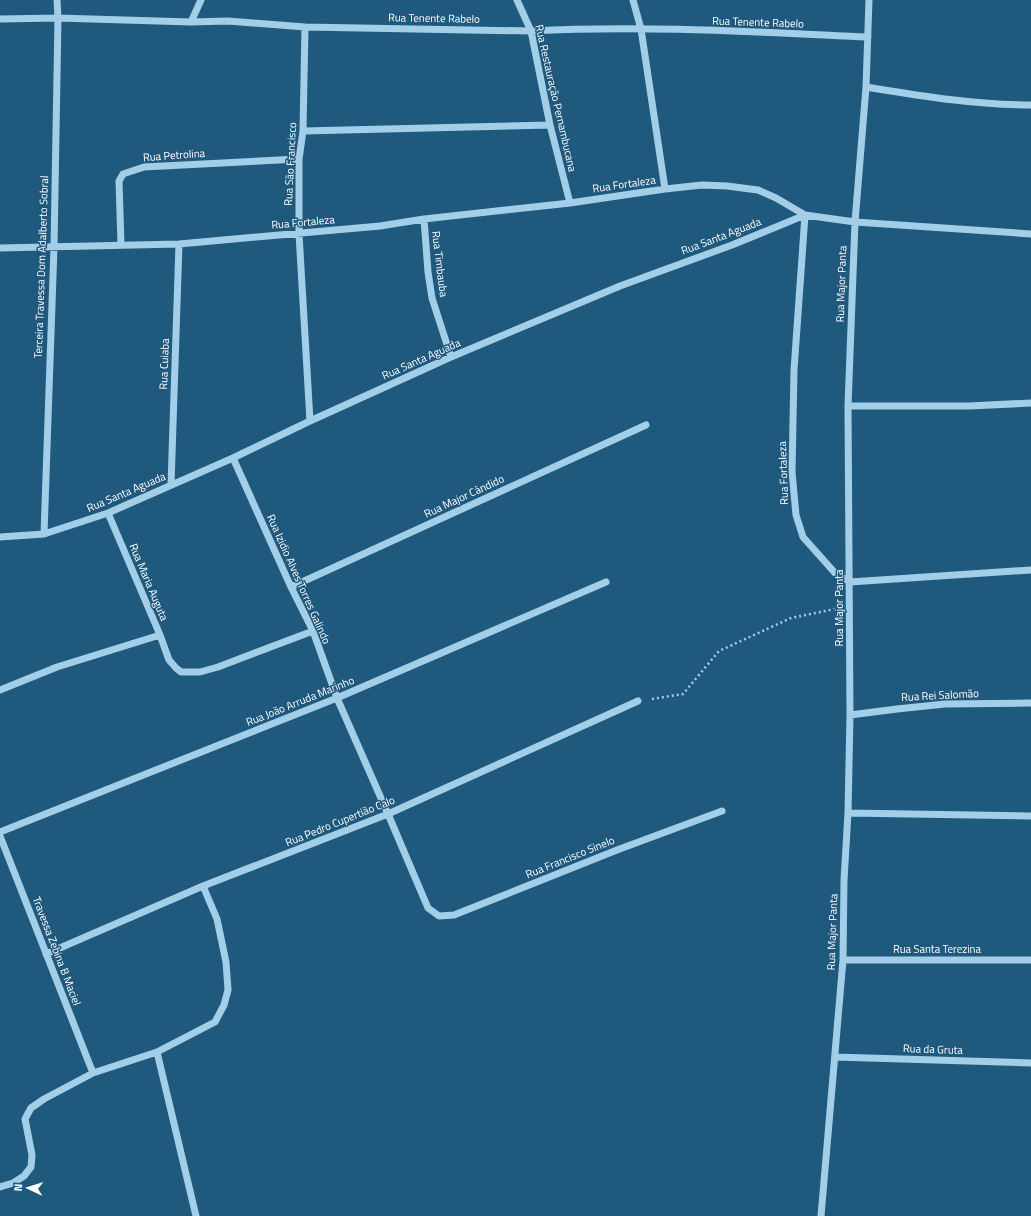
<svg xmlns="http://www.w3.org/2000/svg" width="1031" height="1216" font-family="'Titillium Web',sans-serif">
  <rect width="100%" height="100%" fill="#20597e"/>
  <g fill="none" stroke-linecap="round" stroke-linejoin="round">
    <!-- path -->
    <path stroke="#a3cee7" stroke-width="2.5" stroke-dasharray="2 3" stroke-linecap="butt" d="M652 699 683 694 719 651 791 618 835 609"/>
    <!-- minor -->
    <path stroke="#a3cee7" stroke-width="7" d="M517 0 531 31 550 125 570 203
      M633 0 641 29 665 189
      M0 19 58 18 191 22 228 21 305 27 531 31C643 25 756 32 868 37
      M191 22 201 0
      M305 27 303 131 299 159V234L310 421
      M866 87C921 96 975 105 1031 105
      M303 131 550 125
      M424 219 428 272 432 298 451 357
      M121 245 119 181 123 174 144 167 299 159
      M0 248 179 244 380 226 424 219 570 203 665 189 702 185 727 186 758 190 776 198 805 215 794 370 792 472 796 515 803 537 835 573 850 582 1031 570
      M848 406H969L1031 403
      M233 458 291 587 313 631 337 698 388 814 428 908 439 916 454 915 617 850 722 811
      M171 485 179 244
      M108 513 160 635 169 660 176 668 181 672H200L218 667 313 631
      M44 534 54 247 58 18 57 0
      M0 537 44 534 108 513 233 458 310 421 451 357 620 286 732 245 805 215 855 222 1031 234
      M291 587 646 425
      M0 690 57 667 160 635
      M850 715 897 709 945 704 1031 703
      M848 813 1031 816
      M0 832 337 698 606 582
      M0 836 93 1073
      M46 954 203 886 388 814 638 701
      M843 960H1031
      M157 1052 196 1216
      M835 1057 1031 1063
      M0 1187 13 1183 24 1176 31 1167 32 1155 25 1119 31 1108 44 1099 93 1073 157 1052 215 1022 224 1005 228 990 226 962 217 919 203 886
      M821 1216 843 960 844 880 848 813 850 715 848 406 855 222 866 87 869 0"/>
  </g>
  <g text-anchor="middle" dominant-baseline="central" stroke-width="3" stroke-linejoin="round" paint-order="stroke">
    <!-- street labels -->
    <g font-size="11" fill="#fff" stroke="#20597e">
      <text transform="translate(434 18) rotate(1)">Rua Tenente Rabelo</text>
      <text transform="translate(758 22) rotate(2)">Rua Tenente Rabelo</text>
      <text transform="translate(556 98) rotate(77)">Rua Restauração Pernambucana</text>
      <text transform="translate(174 155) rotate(-4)">Rua Petrolina</text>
      <text transform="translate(290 164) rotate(-87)">Rua São Francisco</text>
      <text transform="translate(624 184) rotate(-8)">Rua Fortaleza</text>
      <text transform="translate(303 222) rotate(-5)">Rua Fortaleza</text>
      <text transform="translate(721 236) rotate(-21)">Rua Santa Aguada</text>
      <text transform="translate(440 264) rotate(83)">Rua Timbauba</text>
      <text transform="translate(41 267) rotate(-88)">Terceira Travessa Dom Adalberto Sobral</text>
      <text transform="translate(841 284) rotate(-88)">Rua Major Panta</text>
      <text transform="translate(421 359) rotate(-24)">Rua Santa Aguada</text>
      <text transform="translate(164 364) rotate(-88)">Rua Cuiaba</text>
      <text transform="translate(783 473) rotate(-92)">Rua Fortaleza</text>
      <text transform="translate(126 492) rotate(-23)">Rua Santa Aguada</text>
      <text transform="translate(464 496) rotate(-25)">Rua Major Cândido</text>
      <text transform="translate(299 579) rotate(66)">Rua Izidio Alves Torres Galindo</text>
      <text transform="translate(149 582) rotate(67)">Rua Maria Auguta</text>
      <text transform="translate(839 608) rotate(-90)">Rua Major Panta</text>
      <text transform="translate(940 695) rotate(-3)">Rua Rei Salomão</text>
      <text transform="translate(300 701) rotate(-22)">Rua João Arruda Marinho</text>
      <text transform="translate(340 821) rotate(-22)">Rua Pedro Cupertião Calo</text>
      <text transform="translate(570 857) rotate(-22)">Rua Francisco Sinelo</text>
      <text transform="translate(832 932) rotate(-88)">Rua Major Panta</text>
      <text x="937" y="949">Rua Santa Terezina</text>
      <text transform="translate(57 951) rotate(69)">Travessa Zebina B Maciel</text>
      <text transform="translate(933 1049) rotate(2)">Rua da Gruta</text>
    </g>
  </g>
  <!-- north arrow -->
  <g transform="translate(28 1188) rotate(274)" stroke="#20597e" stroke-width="3" paint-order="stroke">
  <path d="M0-3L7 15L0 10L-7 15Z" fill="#ffffff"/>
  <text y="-6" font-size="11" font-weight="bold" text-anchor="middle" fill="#ffffff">N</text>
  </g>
</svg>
